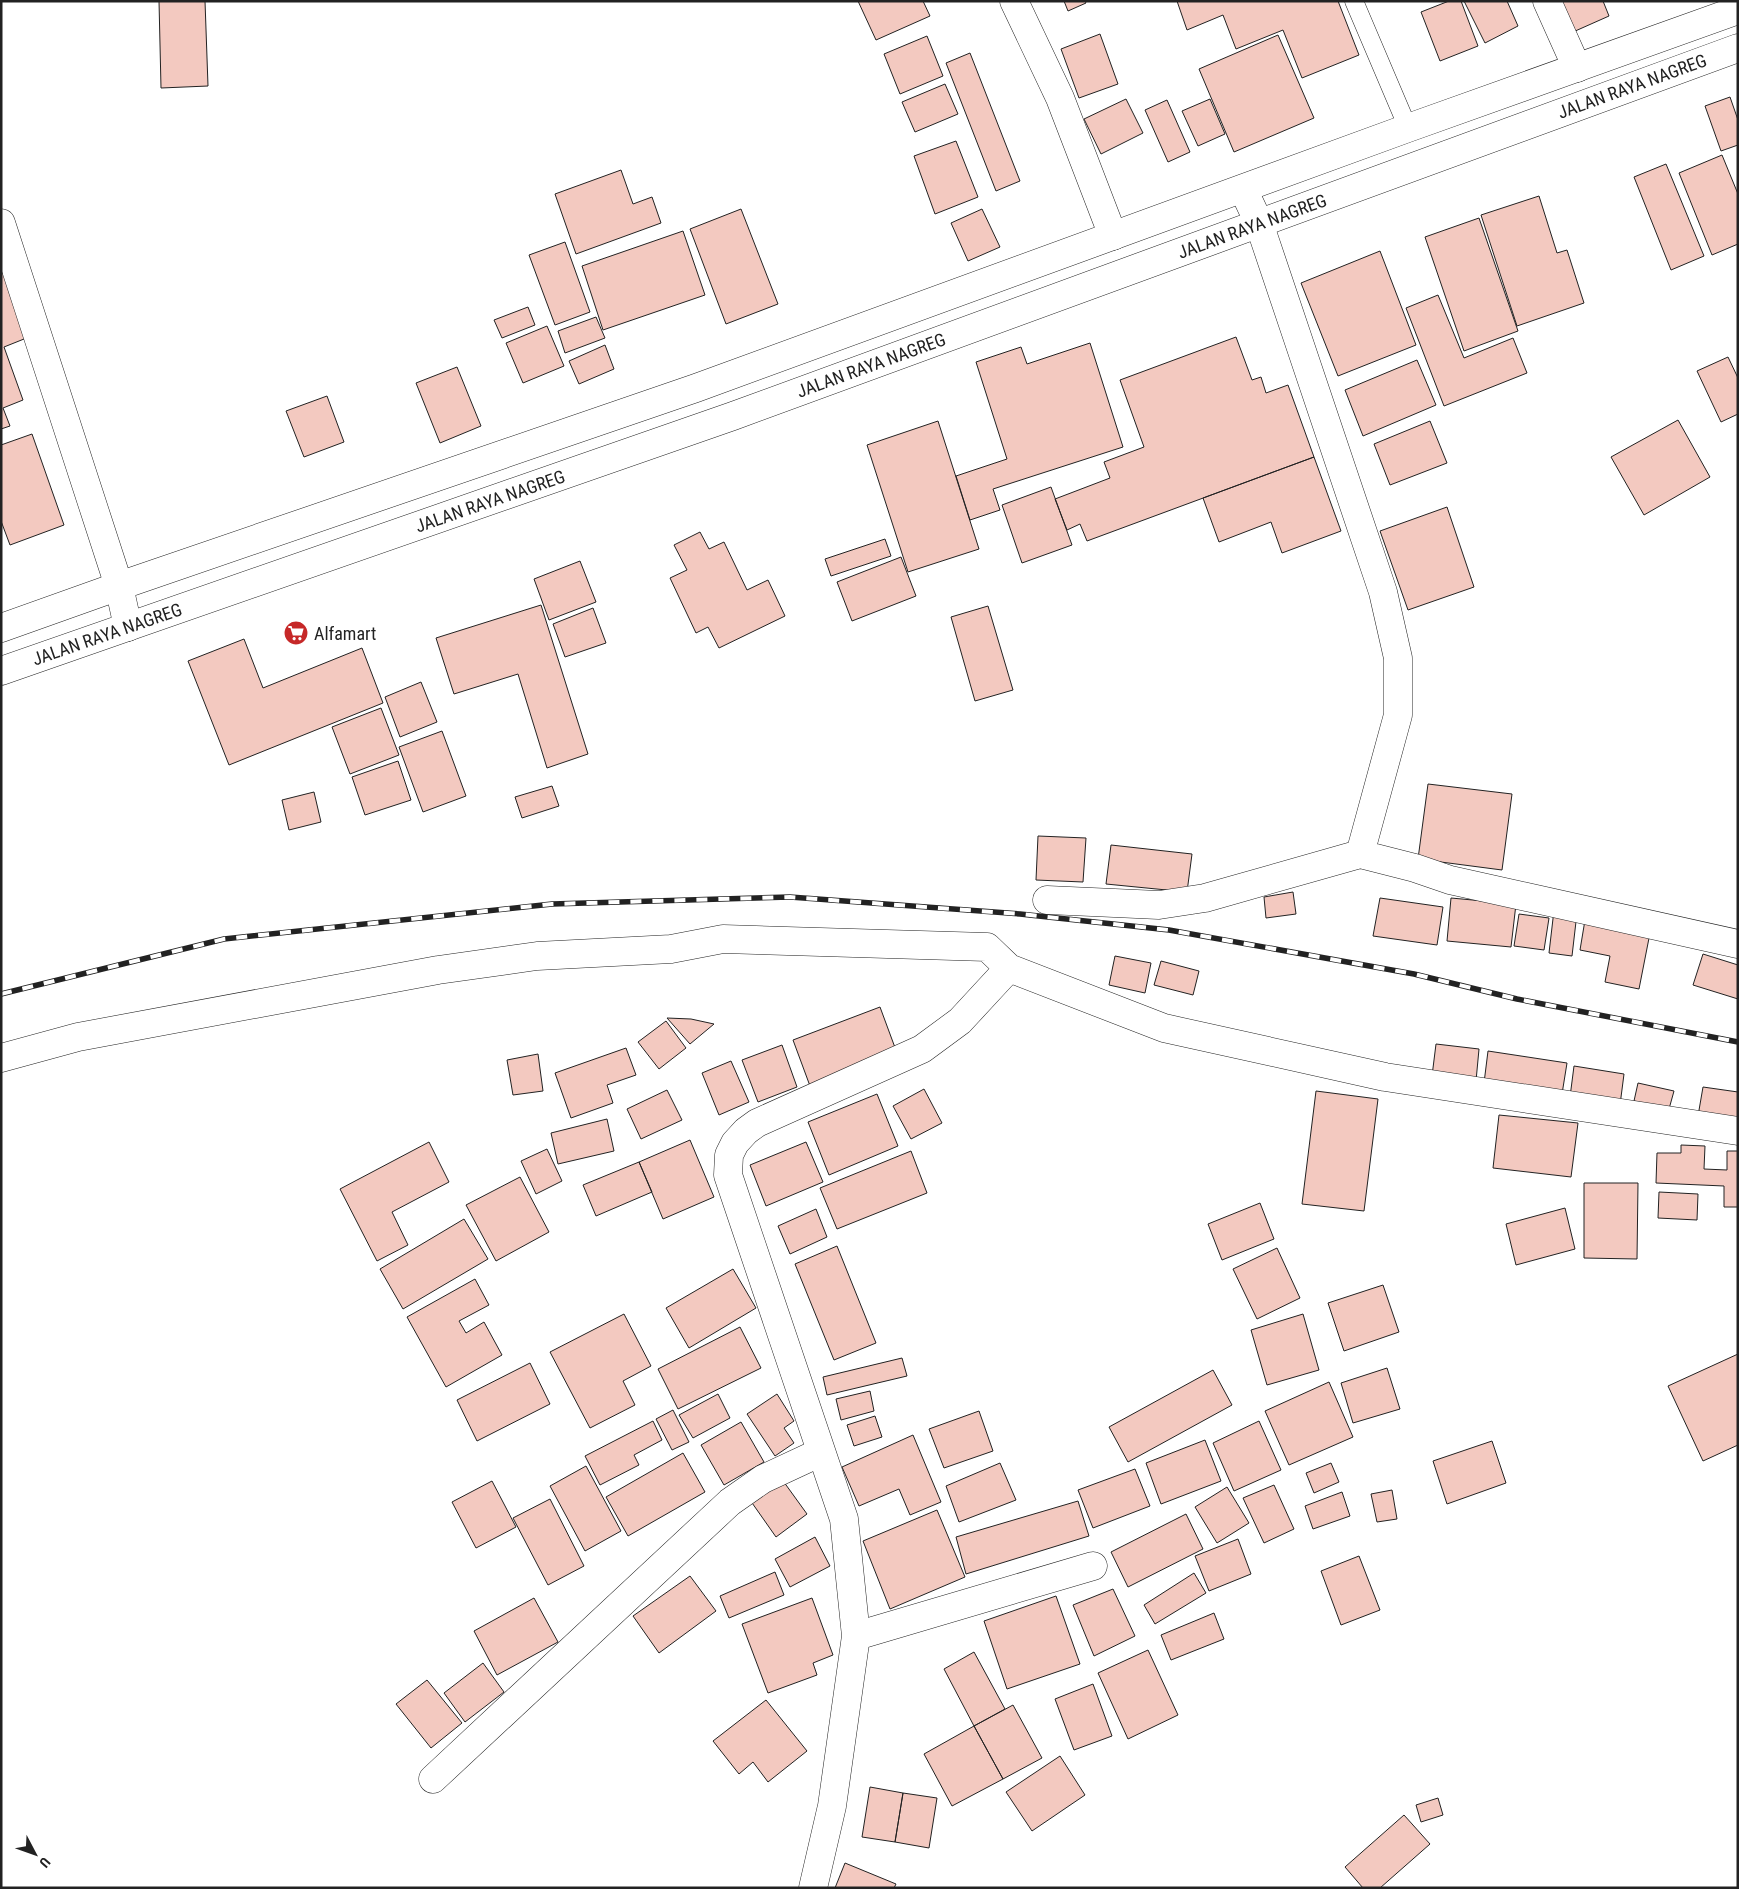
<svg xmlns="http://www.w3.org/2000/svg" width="1739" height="1889" font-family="'Roboto Condensed',sans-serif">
  <rect width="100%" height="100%" fill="#fff"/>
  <!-- building -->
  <path fill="#f3c9c0" stroke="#222" d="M159 1H205L208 86 161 88Z
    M858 1H923L930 16 876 40Z
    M1064 1H1085L1086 3 1068 11Z
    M1177 1H1338L1359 55 1302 78 1283 30 1236 49 1223 15 1187 30Z
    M1449 1H1461L1478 46 1440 61 1421 12Z
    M1464 1H1507L1518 26 1485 43Z
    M1560 1H1603L1609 16 1573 32Z
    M1100 34 1118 84 1079 98 1061 49Z
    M1278 35 1314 118 1234 152 1199 69Z
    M927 36 943 76 900 94 884 54Z
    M970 53 1020 181 996 191 946 63Z
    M945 84 958 114 915 132 902 102Z
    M1730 97 1738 120V145L1721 151 1705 106Z
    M1126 99 1143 133 1101 154 1084 119Z
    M1210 99 1225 134 1198 146 1182 111Z
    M1167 100 1190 152 1168 162 1145 110Z
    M956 141 978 197 935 214 914 156Z
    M1722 155 1738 194V244L1712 255 1679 173Z
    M1666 164 1704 256 1671 270 1634 177Z
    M621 170 633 204 652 197 661 223 576 254 555 194Z
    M1539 196 1557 253 1567 250 1584 303 1517 326 1481 215Z
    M741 209 778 304 726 324 690 229Z
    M982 209 1000 247 968 261 951 223Z
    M1479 218 1518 331 1464 351 1425 237Z
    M683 231 705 295 603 330 582 266Z
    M565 242 590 312 555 325 529 255Z
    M1380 251 1416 345 1338 376 1301 283Z
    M6 272 29 337 4 347 23 400 3 408 10 426 1 429V274Z
    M1438 295 1464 358 1513 338 1527 373 1444 406 1406 308Z
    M528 307 535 325 502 338 494 320Z
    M596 317 605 338 565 353 558 331Z
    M547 326 564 366 523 383 506 343Z
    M1236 337 1252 380 1261 377 1266 393 1288 385 1314 457 1087 541 1080 524 1067 530 1055 499 1110 478 1104 462 1144 447 1120 380Z
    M1090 343 1123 447 993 489 1000 510 970 520 956 476 1007 459 976 362 1021 347 1027 364Z
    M605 345 614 369 579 384 569 361Z
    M1728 357 1738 378V414L1721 422 1697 371Z
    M1417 360 1436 405 1363 436 1345 390Z
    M457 367 481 426 440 443 416 383Z
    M327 396 344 442 304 457 286 411Z
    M1678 420 1710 477 1644 515 1611 457Z
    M938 421 979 549 908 572 867 445Z
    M1430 421 1447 463 1390 485 1374 444Z
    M32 434 64 525 10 545 1 521V445Z
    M1314 457 1341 531 1282 553 1271 522 1219 542 1203 498Z
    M1051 487 1072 545 1022 563 1002 505Z
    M1447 507 1474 587 1408 610 1380 531Z
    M700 532 709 549 724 542 747 590 768 580 785 616 719 648 708 627 696 633 670 578 687 570 674 545Z
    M885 539 891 556 831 576 825 559Z
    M901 557 916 596 852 621 837 582Z
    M580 561 596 602 549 620 534 579Z
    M541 605 588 754 547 768 518 674 454 694 436 638Z
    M988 606 1013 690 975 701 951 617Z
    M593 608 606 643 565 657 553 624Z
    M244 639 263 688 362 648 383 703 229 765 188 661Z
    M421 682 437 722 400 737 385 697Z
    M381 708 399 755 350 774 332 727Z
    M442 731 466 796 423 812 399 747Z
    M398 761 411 800 365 815 352 777Z
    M1428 784 1512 794 1502 870 1418 859Z
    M552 786 559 806 522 818 515 797Z
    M314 792 321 822 289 830 282 800Z
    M1038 836 1086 838 1083 882 1036 880Z
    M1111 845 1192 854 1187 892 1106 884Z
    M1293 892 1296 914 1266 918 1264 897Z
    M1380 898 1443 907 1437 945 1373 936Z
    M1451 898 1516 904 1511 947 1447 941Z
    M1554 910 1577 913 1572 956 1549 953Z
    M1519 914 1549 918 1544 950 1514 946Z
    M1585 920 1650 933 1639 989 1605 982 1610 956 1580 950Z
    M1703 954 1738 965V999L1693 985Z
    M1115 956 1151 963 1145 993 1109 985Z
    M1161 961 1199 971 1193 995 1154 985Z
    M880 1007 897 1053 810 1086 793 1040Z
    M667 1018 691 1019 714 1024 690 1044Z
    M666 1021 686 1048 659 1069 638 1042Z
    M1436 1044 1479 1049 1476 1081 1432 1076Z
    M782 1045 797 1087 758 1102 742 1060Z
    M626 1048 636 1075 607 1085 613 1103 571 1118 555 1073Z
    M1488 1051 1567 1063 1562 1094 1484 1083Z
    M538 1054 543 1091 513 1095 507 1060Z
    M731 1061 749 1102 719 1115 702 1073Z
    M1574 1066 1624 1074 1620 1105 1570 1097Z
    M1638 1083 1674 1091 1669 1109 1634 1101Z
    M1703 1087 1738 1092V1122L1698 1116Z
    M924 1089 942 1123 911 1139 893 1106Z
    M667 1090 682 1120 641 1139 627 1109Z
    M1316 1091 1378 1099 1364 1211 1302 1204Z
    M877 1094 898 1146 829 1175 808 1122Z
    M1499 1115 1578 1123 1571 1177 1493 1168Z
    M607 1119 614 1151 558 1164 551 1133Z
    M690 1140 714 1197 663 1219 639 1162Z
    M429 1142 449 1182 392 1212 408 1245 377 1261 340 1189Z
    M806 1142 823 1182 766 1206 750 1165Z
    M1681 1145 1705 1146 1704 1169 1727 1170V1151H1738V1207H1724V1186L1656 1183 1657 1153H1681Z
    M547 1149 562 1181 536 1194 521 1161Z
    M911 1151 927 1193 837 1229 820 1188Z
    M639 1162 652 1192 596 1216 583 1185Z
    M520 1177 549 1232 496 1261 466 1205Z
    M1584 1183H1638L1637 1259 1584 1258Z
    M1659 1192 1698 1194 1697 1220 1658 1218Z
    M1260 1203 1274 1239 1222 1260 1208 1224Z
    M1565 1208 1575 1249 1516 1265 1506 1224Z
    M816 1209 827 1237 790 1254 778 1226Z
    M464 1219 488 1259 403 1309 380 1269Z
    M837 1246 876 1343 834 1360 795 1264Z
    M1277 1248 1300 1298 1257 1319 1233 1269Z
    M733 1269 756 1308 689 1348 666 1308Z
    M475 1279 489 1305 459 1321 466 1333 484 1322 502 1355 446 1387 407 1317Z
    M1383 1285 1399 1332 1344 1351 1328 1303Z
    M624 1314 651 1366 623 1381 635 1405 590 1428 550 1352Z
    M1303 1314 1319 1370 1267 1385 1251 1330Z
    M740 1327 761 1368 678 1409 658 1369Z
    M1738 1354V1445L1703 1461 1668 1386Z
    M902 1358 907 1376 827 1395 823 1377Z
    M530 1363 550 1404 477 1441 457 1400Z
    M1387 1368 1400 1409 1353 1423 1341 1383Z
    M1213 1370 1232 1405 1128 1462 1109 1427Z
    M1329 1382 1353 1437 1289 1465 1265 1411Z
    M870 1391 874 1411 841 1420 836 1399Z
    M718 1394 730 1418 693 1438 679 1415Z
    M777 1394 794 1421 784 1428 794 1443 775 1456 747 1414Z
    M673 1410 689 1442 672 1450 656 1419Z
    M979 1411 993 1451 944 1468 929 1429Z
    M875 1416 882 1437 854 1446 847 1425Z
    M653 1421 662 1440 634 1455 639 1465 600 1485 585 1456Z
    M1259 1421 1281 1470 1234 1491 1213 1443Z
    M741 1422 764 1462 724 1485 701 1445Z
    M913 1435 941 1502 910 1515 899 1489 859 1506 842 1467Z
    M1205 1440 1221 1481 1161 1504 1146 1463Z
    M1492 1441 1506 1483 1447 1504 1433 1461Z
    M683 1453 705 1492 628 1536 606 1497Z
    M1000 1463 1016 1500 959 1522 946 1486Z
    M1331 1463 1339 1482 1314 1493 1306 1473Z
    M586 1466 621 1531 585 1551 550 1486Z
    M1135 1469 1150 1506 1093 1528 1078 1490Z
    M781 1478 807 1514 776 1537 750 1500Z
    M492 1481 516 1527 476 1548 452 1502Z
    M1274 1485 1294 1529 1264 1543 1243 1498Z
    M1227 1487 1249 1523 1217 1543 1195 1507Z
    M1392 1490 1397 1519 1377 1522 1371 1494Z
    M1342 1492 1350 1516 1313 1529 1305 1506Z
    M550 1499 584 1566 548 1585 513 1518Z
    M1078 1501 1089 1536 966 1574 956 1537Z
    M937 1510 965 1577 890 1609 863 1541Z
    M1186 1514 1203 1549 1128 1587 1111 1552Z
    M815 1537 830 1566 790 1587 775 1559Z
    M1238 1539 1251 1574 1209 1591 1195 1556Z
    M1359 1556 1380 1610 1341 1625 1321 1571Z
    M775 1572 784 1595 729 1618 720 1596Z
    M1194 1573 1206 1593 1155 1624 1144 1605Z
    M690 1576 716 1611 659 1653 633 1616Z
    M1113 1589 1135 1636 1094 1656 1073 1605Z
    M1056 1596 1080 1664 1007 1689 984 1621Z
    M534 1598 558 1642 497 1675 474 1631Z
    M812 1598 833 1655 813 1663 817 1675 768 1693 742 1624Z
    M1214 1613 1224 1639 1171 1660 1161 1635Z
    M1148 1650 1178 1715 1128 1739 1098 1673Z
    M974 1652 1005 1709 974 1726 944 1669Z
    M483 1663 504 1692 465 1722 444 1693Z
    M427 1680 462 1723 431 1748 396 1704Z
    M1093 1684 1112 1736 1074 1750 1055 1699Z
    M766 1700 807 1751 768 1782 753 1762 739 1774 713 1741Z
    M1013 1705 1042 1758 1003 1779 974 1726Z
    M974 1726 1003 1779 952 1806 924 1754Z
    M1060 1756 1085 1795 1032 1831 1006 1792Z
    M870 1787 903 1793 895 1842 862 1837Z
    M903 1793 937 1798 929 1848 895 1842Z
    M1438 1798 1443 1815 1421 1822 1416 1805Z
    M1404 1815 1430 1844 1380 1888H1363L1345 1867Z
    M845 1863 896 1884 894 1888H835Z"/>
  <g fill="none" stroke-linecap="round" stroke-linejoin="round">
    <defs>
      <path id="lane" d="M1354 1 1408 128"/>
      <path id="street" d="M1014 1 1060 98 1113 236
        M1547 1 1577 68
        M1243 189 1259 223 1383 592 1398 658V715L1360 854
        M1 223 119 586 128 627
        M1047 900 1159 905 1205 898 1360 854 1415 868 1450 880 1738 944
        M1 1058 78 1037 438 970 537 956 671 949 723 939 987 947 1009 968 1164 1028 1385 1077 1738 1131
        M856 1636 1093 1566
        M433 1779 730 1502 763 1479 821 1452
        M813 1888 832 1806 856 1636 844 1519 728 1175 729 1155 735 1143 746 1131 757 1123 922 1049 960 1021 1009 968"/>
      <path id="highway" d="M1 628 119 586 696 388 1408 128 1738 10
        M1 671 733 416 1738 48"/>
    </defs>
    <!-- lane casing -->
    <use href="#lane" stroke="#222" stroke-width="19"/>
    <!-- street casing -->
    <use href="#street" stroke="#222" stroke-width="29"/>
    <!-- highway casing -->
    <use href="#highway" stroke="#222" stroke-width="29"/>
    <!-- lane -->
    <use href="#lane" stroke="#fff" stroke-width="18"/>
    <!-- street -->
    <use href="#street" stroke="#fff" stroke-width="28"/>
    <!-- highway -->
    <use href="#highway" stroke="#fff" stroke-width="28"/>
    <defs>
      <path id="rail" d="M1 994 224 939 552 904 790 897 1020 914 1169 930 1414 974 1517 999 1738 1042"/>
    </defs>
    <!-- rail casing -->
    <use href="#rail" stroke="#222" stroke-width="5.5"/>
    <!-- rail -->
    <use href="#rail" stroke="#fff" stroke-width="4" stroke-dasharray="11" stroke-linecap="butt"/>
  </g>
  <!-- icons -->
  <defs>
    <symbol id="supermarket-disc" viewBox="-11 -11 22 22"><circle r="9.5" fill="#c62828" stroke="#fff"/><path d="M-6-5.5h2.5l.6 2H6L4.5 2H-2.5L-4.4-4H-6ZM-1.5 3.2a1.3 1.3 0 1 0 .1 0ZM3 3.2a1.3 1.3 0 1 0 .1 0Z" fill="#fff"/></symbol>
  </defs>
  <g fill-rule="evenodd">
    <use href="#supermarket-disc" x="282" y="619" width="28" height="28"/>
  </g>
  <g text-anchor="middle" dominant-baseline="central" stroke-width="4" stroke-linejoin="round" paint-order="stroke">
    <!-- street labels -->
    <g font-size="18" fill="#222" stroke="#fff">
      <text transform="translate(1632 86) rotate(-20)">JALAN RAYA NAGREG</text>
      <text transform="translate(1252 226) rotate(-20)">JALAN RAYA NAGREG</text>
      <text transform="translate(871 365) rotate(-20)">JALAN RAYA NAGREG</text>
      <text transform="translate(490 501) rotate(-19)">JALAN RAYA NAGREG</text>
      <text transform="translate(107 634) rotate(-19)">JALAN RAYA NAGREG</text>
    </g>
    <!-- poi labels -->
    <g font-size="18" fill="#222" stroke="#fff" text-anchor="start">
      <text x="314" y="633">Alfamart</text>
    </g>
  </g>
  <!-- border -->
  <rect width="1739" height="1889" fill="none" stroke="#222222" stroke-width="5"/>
  <!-- north arrow -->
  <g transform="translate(35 1854) rotate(131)" stroke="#ffffff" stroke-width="4" paint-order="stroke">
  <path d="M0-4L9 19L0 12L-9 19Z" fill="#222222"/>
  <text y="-8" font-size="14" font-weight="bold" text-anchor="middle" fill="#222222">U</text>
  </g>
</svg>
